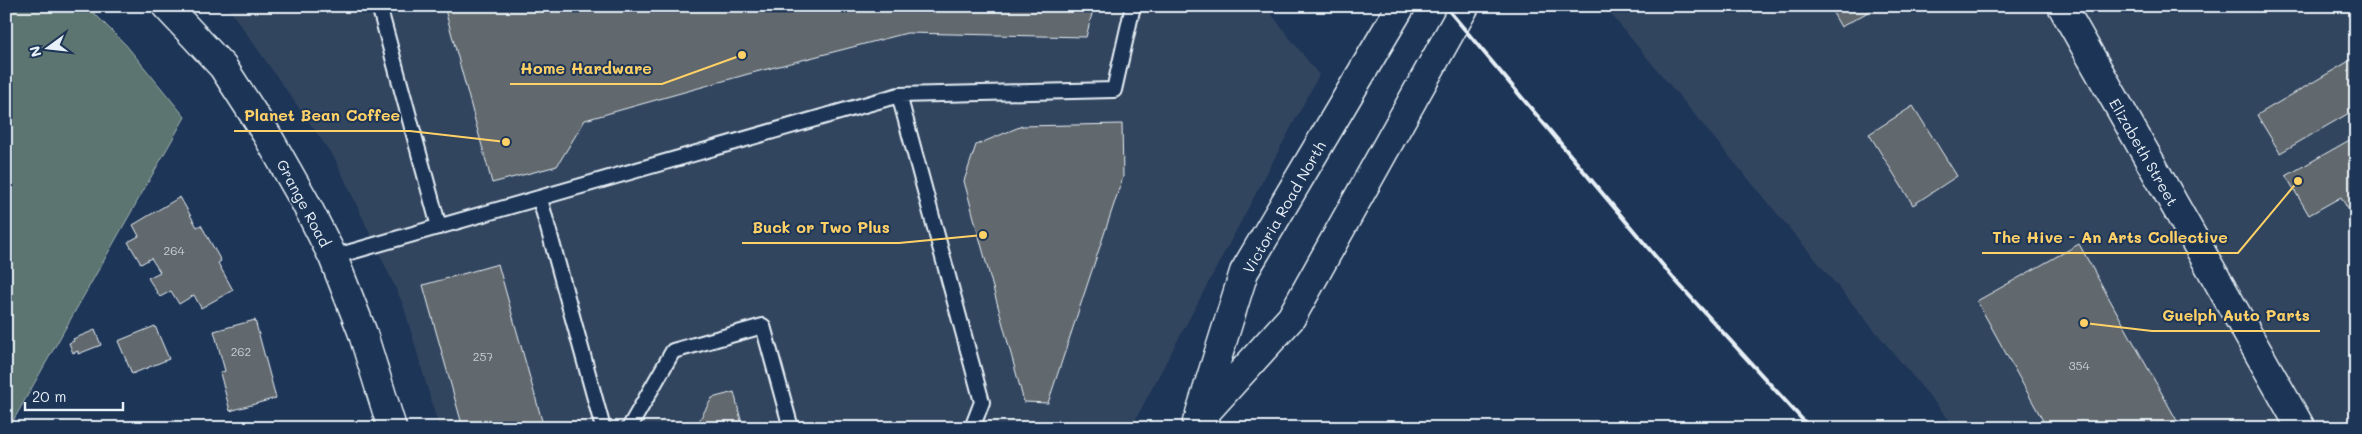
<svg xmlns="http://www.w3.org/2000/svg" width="2362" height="434" font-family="Mali,sans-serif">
  <rect width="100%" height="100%" fill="#1d3557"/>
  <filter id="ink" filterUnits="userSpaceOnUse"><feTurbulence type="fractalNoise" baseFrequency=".02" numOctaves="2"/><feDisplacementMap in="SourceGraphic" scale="10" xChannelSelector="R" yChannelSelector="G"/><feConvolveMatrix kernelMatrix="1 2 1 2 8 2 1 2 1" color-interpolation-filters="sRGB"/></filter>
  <g filter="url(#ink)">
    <!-- built -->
    <path fill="#32455e" d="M227 6H1265L1319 75 1131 428H439L403 304 335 159Z
      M1604 6H2356V428H1956Z"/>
    <!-- green -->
    <path fill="#5b7470" stroke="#a2b2b4" d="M6 6H87L126 45 185 117 9 428H6Z"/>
    <!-- building -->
    <path fill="#62696e" stroke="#e8f1f8" d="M444 6H1094L1086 37 907 33 748 74 585 120 557 166 492 183Z
      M1829 6H1879L1841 27Z
      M2356 57V109L2280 153 2257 115Z
      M1913 106 1957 176 1913 205 1869 134Z
      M1122 124 1123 177 1048 403 1024 402 964 181 976 145 1022 126Z
      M2353 138 2356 143V223L2341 197 2309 215 2286 176Z
      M180 197 197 227 201 225 221 261 218 263 233 290 201 308 194 295 179 304 171 291 160 297 148 278 160 272 151 258 141 264 128 242 139 236 133 225Z
      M2079 244 2181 428H2047L1977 301Z
      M498 264 544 428H463L423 285Z
      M255 320 276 398 230 411 220 373 225 371 214 331Z
      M155 326 169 359 132 374 118 341Z
      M95 330 101 345 78 354V351L73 353 69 343 74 341 73 339Z
      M734 392 743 428H695L712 398Z"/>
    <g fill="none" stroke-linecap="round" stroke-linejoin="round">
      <defs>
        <path id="service" d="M379 6 439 227
          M899 95 1114 90 1133 6
          M540 199 603 428
          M333 257 899 95 982 402 972 428
          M629 428 673 351 763 326 791 428"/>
        <path id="secondary" d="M166 6 223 67 267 135 305 202 333 257 362 331 392 428
          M2062 6 2301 428
          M1200 413 1244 272 1401 6
          M1197 422 1291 318 1465 6"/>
      </defs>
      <!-- service casing -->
      <use href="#service" stroke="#e8f1f8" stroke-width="18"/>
      <!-- secondary casing -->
      <use href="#secondary" stroke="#e8f1f8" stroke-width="31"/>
      <!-- service -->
      <use href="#service" stroke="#1d3557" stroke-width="14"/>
      <!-- secondary -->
      <use href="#secondary" stroke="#1d3557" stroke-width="28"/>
      <!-- rail -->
      <path stroke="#e8f1f8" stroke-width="4" d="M1445 6 1676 281 1810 428"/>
    </g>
  </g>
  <g text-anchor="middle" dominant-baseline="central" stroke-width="4" stroke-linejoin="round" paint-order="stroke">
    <!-- number labels -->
    <g font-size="12" fill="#c6cfd6">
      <text x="174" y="250">264</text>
      <text x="241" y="351">262</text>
      <text x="483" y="356">257</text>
      <text x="2079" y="365">354</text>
    </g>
    <!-- street labels -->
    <g font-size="15" fill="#e8f1f8" stroke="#1d3557">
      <text transform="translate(2144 152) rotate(60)">Elizabeth Street</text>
      <text transform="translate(304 203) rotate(62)">Grange Road</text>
      <text transform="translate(1284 207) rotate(-60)">Victoria Road North</text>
    </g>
  </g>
  <!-- callouts -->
  <path fill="none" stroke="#ffd166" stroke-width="2" d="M742 55L662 84H510M506 142L410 131H234M983 235L899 243H742M2298 181L2238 253H1982M2084 323L2152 331H2320"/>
  <g fill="#ffd166" stroke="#1d3557" stroke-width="2">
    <circle cx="742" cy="55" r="5"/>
    <circle cx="506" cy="142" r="5"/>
    <circle cx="983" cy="235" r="5"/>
    <circle cx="2298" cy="181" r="5"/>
    <circle cx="2084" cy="323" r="5"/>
  </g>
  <g font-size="16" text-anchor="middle" font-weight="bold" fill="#ffd166" stroke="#1d3557" stroke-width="4" stroke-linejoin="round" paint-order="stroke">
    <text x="586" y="74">Home Hardware</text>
    <text x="322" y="121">Planet Bean Coffee</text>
    <text x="821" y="233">Buck or Two Plus</text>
    <text x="2110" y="243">The Hive - An Arts Collective</text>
    <text x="2236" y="321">Guelph Auto Parts</text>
  </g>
  <!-- margin -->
  <rect width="2362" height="434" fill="none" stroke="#1d3557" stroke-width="25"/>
  <rect x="12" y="12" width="2337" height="409" fill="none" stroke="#e8f1f8" stroke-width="2" filter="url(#ink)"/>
  <!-- north arrow -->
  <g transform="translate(48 48) rotate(255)" stroke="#1d3557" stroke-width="4" paint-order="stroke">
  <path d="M0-4L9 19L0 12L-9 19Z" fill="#e8f1f8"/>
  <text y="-8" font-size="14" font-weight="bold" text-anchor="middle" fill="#e8f1f8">N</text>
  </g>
  <!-- scale -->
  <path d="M25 402v8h98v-8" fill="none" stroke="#e8f1f8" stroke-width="2.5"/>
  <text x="32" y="402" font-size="15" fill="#e8f1f8" stroke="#1d3557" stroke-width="4" paint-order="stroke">20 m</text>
</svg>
